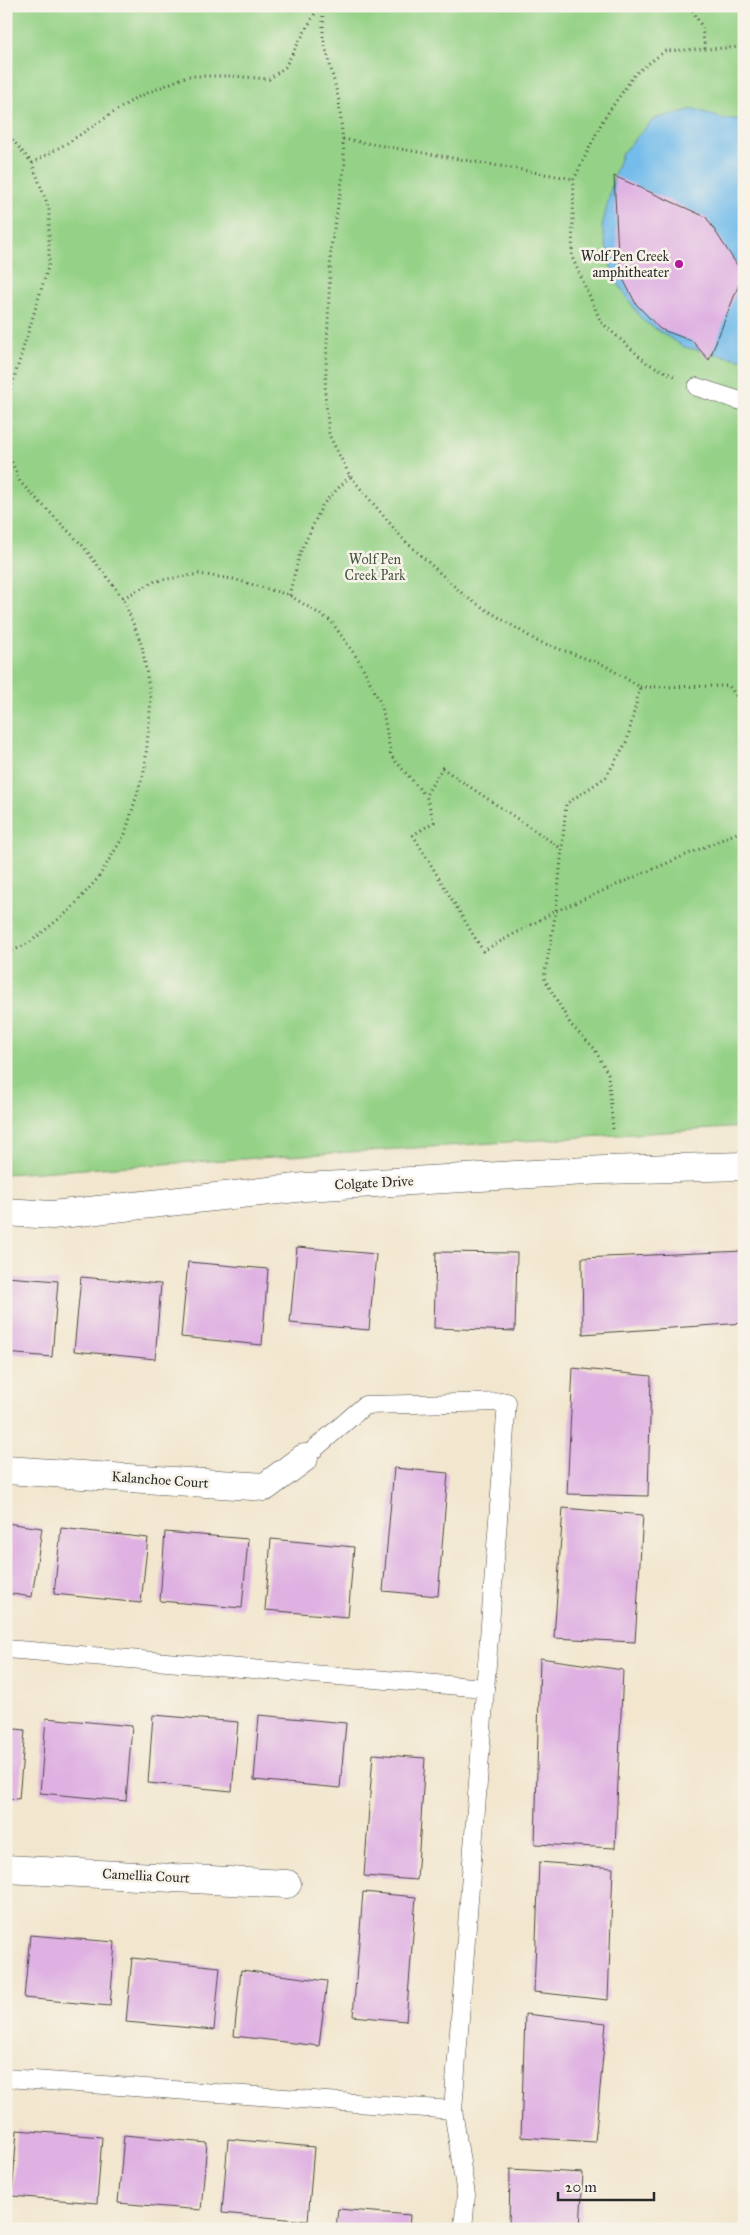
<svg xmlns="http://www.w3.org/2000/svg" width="750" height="2235" font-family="'IM FELL Great Primer',serif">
  <rect width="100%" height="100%" fill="#f7f3e8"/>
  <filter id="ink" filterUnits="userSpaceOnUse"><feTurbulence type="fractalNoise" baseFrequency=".02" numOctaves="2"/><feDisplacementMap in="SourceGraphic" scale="10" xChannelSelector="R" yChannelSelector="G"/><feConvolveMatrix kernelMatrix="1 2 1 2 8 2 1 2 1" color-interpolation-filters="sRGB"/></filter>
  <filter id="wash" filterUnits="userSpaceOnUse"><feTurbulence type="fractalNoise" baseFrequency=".0096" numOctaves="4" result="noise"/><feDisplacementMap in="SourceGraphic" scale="20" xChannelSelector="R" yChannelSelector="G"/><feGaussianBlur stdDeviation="1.12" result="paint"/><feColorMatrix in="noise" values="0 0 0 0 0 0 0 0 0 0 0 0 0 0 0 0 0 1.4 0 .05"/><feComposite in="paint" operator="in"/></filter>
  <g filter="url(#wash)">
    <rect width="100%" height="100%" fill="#f2e6ce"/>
    <!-- green -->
    <path fill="#95d287" stroke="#607e59" d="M6 6H744V1127L6 1174Z"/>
    <!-- water -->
    <path fill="#73bceb" stroke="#4f748b" d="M694 109 724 119H744V360L684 347 642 320 613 276 602 227 614 176 622 153 654 119Z"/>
    <g id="blocks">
      <!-- building -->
      <path fill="#dfb1e2" d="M614 176 706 217 743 274 709 360 692 341 660 329 636 304 623 279 618 254Z
        M297 1247 376 1254 369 1330 290 1323Z
        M744 1251V1323L583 1334 582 1258Z
        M436 1252 517 1253 515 1331 434 1328Z
        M188 1262 268 1269 262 1345 181 1337Z
        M6 1277 58 1281 52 1357 6 1353Z
        M81 1277 161 1284 155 1359 74 1351Z
        M573 1368 651 1376 648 1496 567 1494Z
        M394 1468 448 1473 438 1596 383 1591Z
        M563 1508 643 1515 635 1642 554 1638Z
        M6 1523 42 1528 32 1597 6 1593Z
        M61 1528 148 1538 141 1603 54 1594Z
        M165 1532 248 1539 242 1608 160 1601Z
        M271 1539 354 1547 348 1617 265 1610Z
        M540 1658 623 1670 615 1848 535 1844Z
        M153 1715 238 1722 232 1791 148 1783Z
        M259 1715 346 1723 340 1788 254 1780Z
        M46 1718 132 1726 126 1801 40 1793Z
        M6 1728 25 1730 19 1799 6 1798Z
        M373 1754 425 1758 417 1880 364 1876Z
        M539 1862 613 1868 608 2000 534 1992Z
        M363 1892 416 1897 406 2021 353 2016Z
        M6 1933 9 1934 8 1954H6Z
        M30 1935 115 1942 110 2006 24 1998Z
        M132 1958 220 1967 214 2030 126 2022Z
        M241 1970 327 1981 319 2046 234 2036Z
        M525 2014 606 2023 595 2142 521 2137Z
        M17 2130 102 2137 97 2203 12 2196Z
        M124 2135 207 2143 201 2210 118 2203Z
        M228 2139 314 2147 308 2221 222 2213Z
        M510 2169 583 2173 580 2229H509Z
        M338 2209 410 2215 409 2229H336Z"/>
    </g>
  </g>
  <g filter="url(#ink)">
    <use href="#blocks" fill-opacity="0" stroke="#494743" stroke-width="1"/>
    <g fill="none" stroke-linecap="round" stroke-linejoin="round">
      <defs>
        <path id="lane" d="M697 387 744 402
          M304 1458 365 1405 507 1402 453 2110 466 2195 463 2229
          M6 1649 485 1688
          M6 2078 453 2110"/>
        <path id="street" d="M6 1212 52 1215 305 1187 604 1170 744 1166
          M6 1470 265 1487 304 1458
          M6 1869 287 1884"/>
      </defs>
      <!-- lane casing -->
      <use href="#lane" stroke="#494743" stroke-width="19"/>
      <!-- street casing -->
      <use href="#street" stroke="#494743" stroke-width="29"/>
      <!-- path -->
      <path stroke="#494743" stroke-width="3" stroke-dasharray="1 4" stroke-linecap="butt" d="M323 6V37L339 101 345 163 331 247 325 393 329 435 350 476 403 539 466 597 537 641 604 665 640 687 627 741 606 777 566 804 562 849
        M690 6 702 27 705 49
        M6 132 32 163 49 209V264L8 398 6 409
        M343 139 574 179
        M32 163 69 142 134 99 187 76H232L269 79 285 67 319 6
        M674 376 647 363 601 322 572 257 574 179 603 120 635 74 665 51 744 47
        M6 448 20 482 82 545 123 598 142 646 151 699 145 768 125 834 98 878 70 910 29 943 6 954
        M289 595 300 553 323 504 350 476
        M123 598 155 581 199 574 233 579 289 595 331 621 360 662 382 706 391 756 425 795
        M640 687 729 686 744 707
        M442 768 562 849 556 911 483 951 413 835 434 822 426 795Z
        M613 1129 608 1074 594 1048 571 1025 544 978 556 911 744 830"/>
      <!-- lane -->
      <use href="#lane" stroke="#fff" stroke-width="18"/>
      <!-- street -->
      <use href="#street" stroke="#fff" stroke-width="28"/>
    </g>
  </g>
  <!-- markers -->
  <circle fill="#b5179e" stroke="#f7f3e8" stroke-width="2" cx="679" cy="264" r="5"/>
  <g text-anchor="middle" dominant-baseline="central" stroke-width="5" stroke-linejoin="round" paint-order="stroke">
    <!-- poi labels -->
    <g font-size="14" fill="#2b2b2b" stroke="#f7f3e8" text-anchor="end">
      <text x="669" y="256">Wolf Pen Creek<tspan x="669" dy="16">amphitheater</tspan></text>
    </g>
    <!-- park labels -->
    <g font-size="14" fill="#465542" stroke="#f7f3e8">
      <text x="375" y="559">Wolf Pen<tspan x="375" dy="16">Creek Park</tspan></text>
    </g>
    <!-- street labels -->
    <g font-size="14" fill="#2b2b2b" stroke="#f7f3e8">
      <text transform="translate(374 1183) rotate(-3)">Colgate Drive</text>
      <text transform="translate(160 1480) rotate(4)">Kalanchoe Court</text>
      <text transform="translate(146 1876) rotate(3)">Camellia Court</text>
    </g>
  </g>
  <!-- margin -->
  <rect width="750" height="2235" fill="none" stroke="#f7f3e8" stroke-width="25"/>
  <!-- scale -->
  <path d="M558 2192v8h96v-8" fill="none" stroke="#2b2b2b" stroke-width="2.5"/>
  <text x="565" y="2192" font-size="15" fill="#2b2b2b" stroke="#f7f3e8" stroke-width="4" paint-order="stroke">20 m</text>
</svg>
